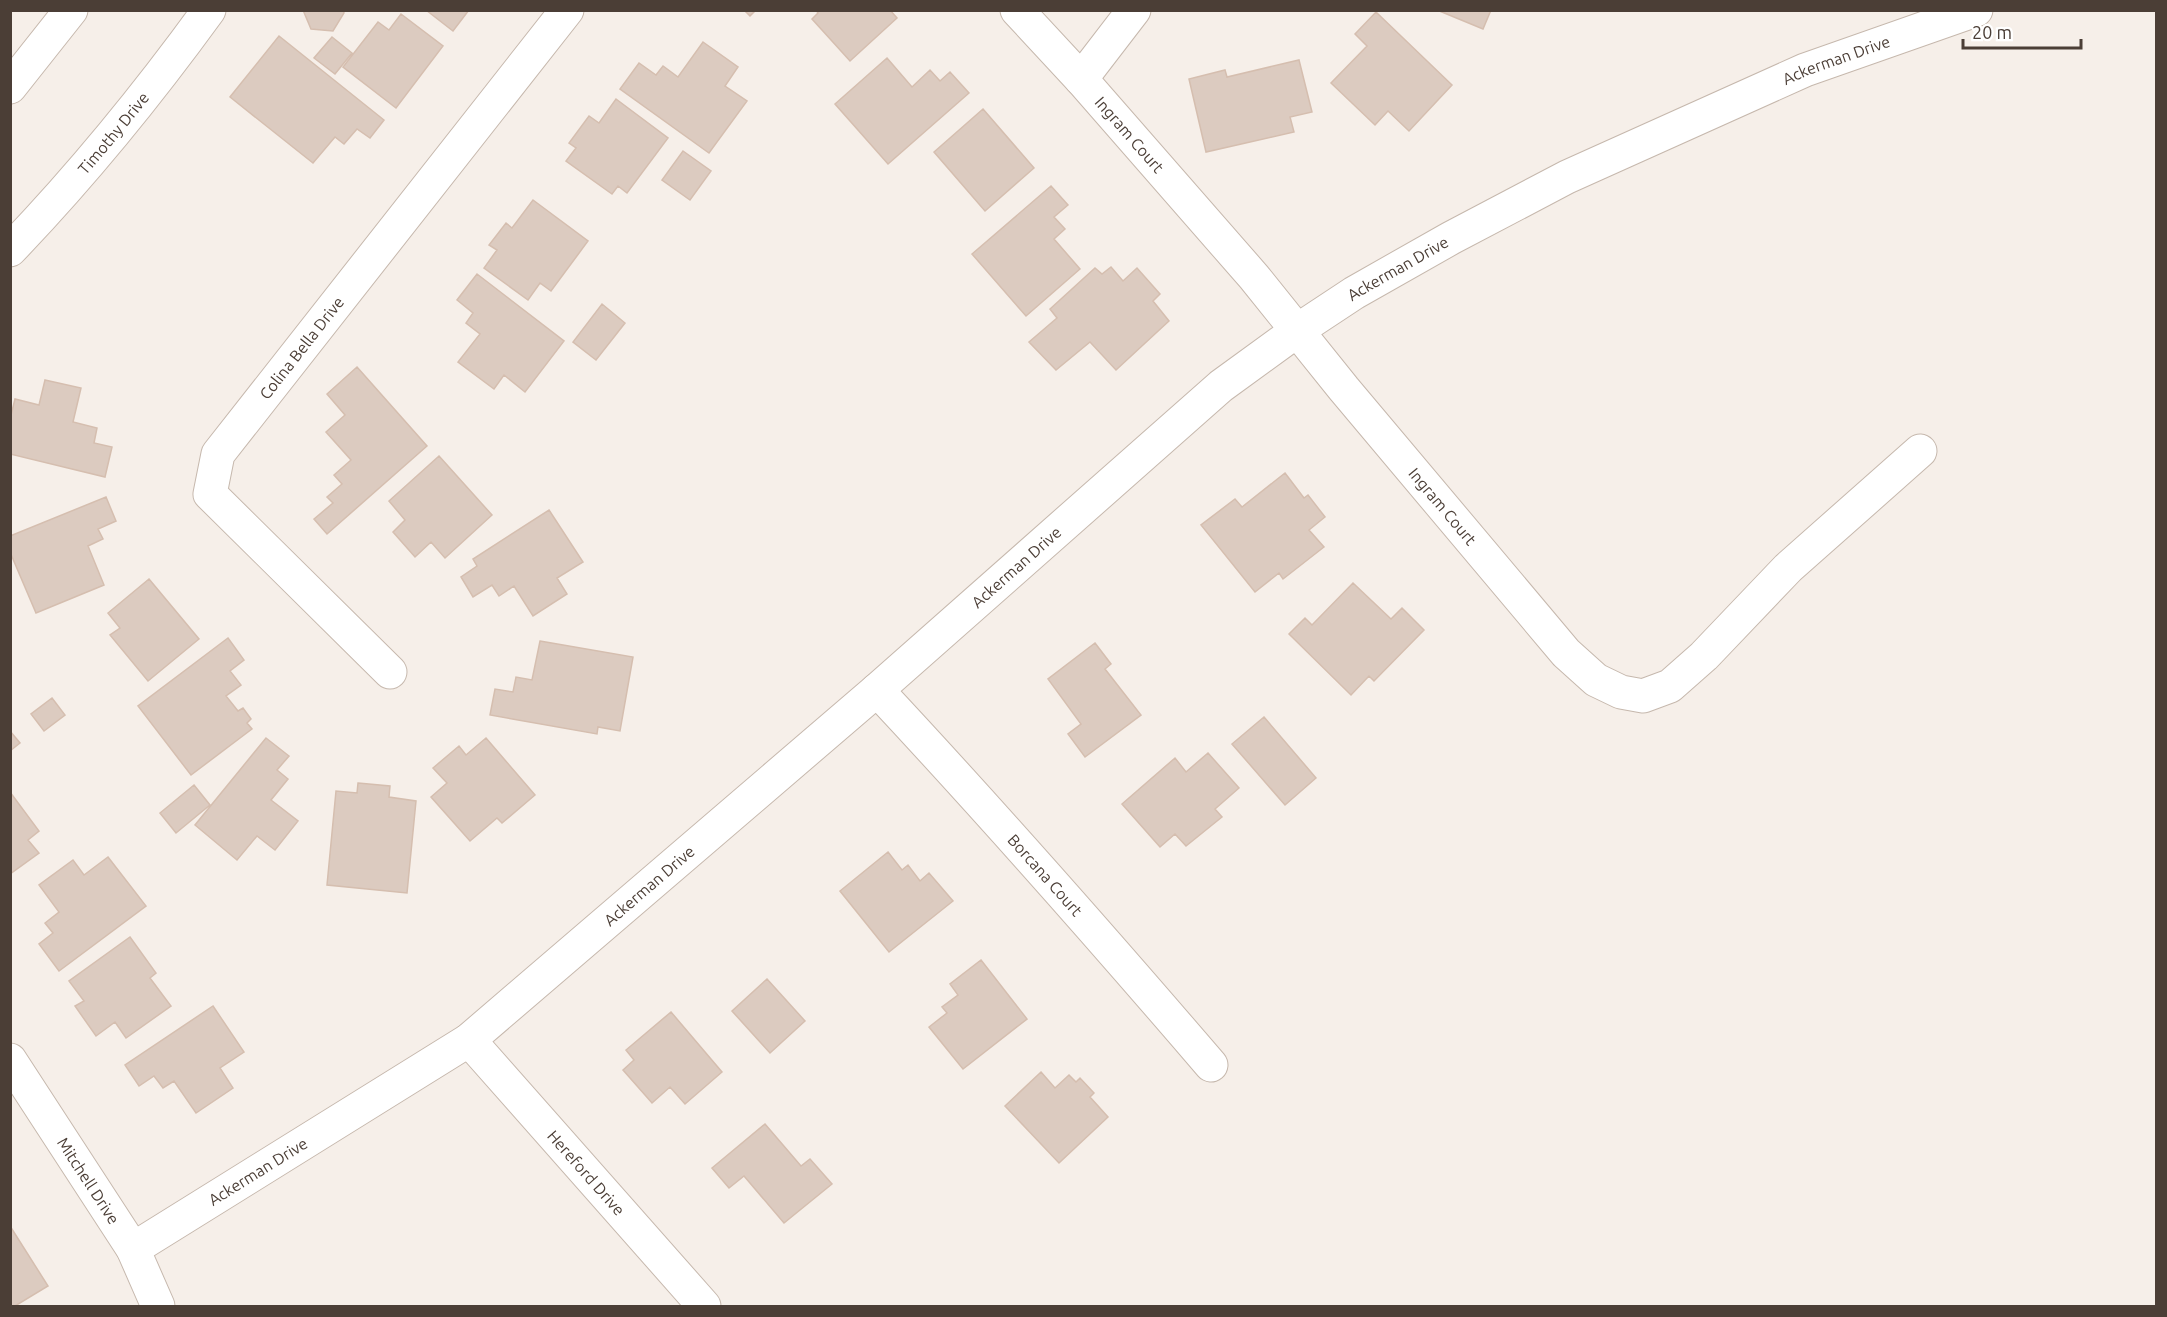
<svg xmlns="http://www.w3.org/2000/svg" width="2167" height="1317" font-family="Ubuntu,sans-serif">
  <rect width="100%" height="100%" fill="#f6efe9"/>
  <!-- building -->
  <path fill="#dccbc0" stroke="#d5beaf" stroke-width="1.5" d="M303 10H343L344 13 333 31 311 29Z
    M426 10H469L453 31Z
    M744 10H756L750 16Z
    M816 10H890L897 18 850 61 812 19 818 13Z
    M1437 10H1491L1483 29Z
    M1376 12 1452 85 1409 131 1388 111 1375 125 1331 83 1367 46 1355 34Z
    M401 14 443 46 396 108 343 67 378 22 389 30Z
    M279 36 384 120 370 138 357 129 344 144 335 137 313 163 230 97Z
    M332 37 352 53 335 74 314 58Z
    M703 42 738 67 725 86 747 101 709 153 620 89 639 63 656 75 663 66 678 77Z
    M887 58 912 87 930 70 940 81 950 72 969 93 888 164 835 104Z
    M1299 60 1312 112 1290 117 1294 132 1206 152 1189 79 1225 70 1227 77Z
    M616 99 668 138 627 193 618 186 612 194 566 161 576 148 569 143 589 116 599 123Z
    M983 109 1034 168 985 211 934 152Z
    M683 151 711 171 690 200 662 180Z
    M1051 186 1068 205 1054 217 1065 229 1054 239 1080 269 1026 316 972 254Z
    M533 200 588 241 551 291 540 283 528 300 484 268 497 250 489 245 506 223 512 228Z
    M1111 267 1123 281 1137 268 1160 294 1153 301 1169 321 1116 370 1090 342 1056 370 1029 342 1057 318 1050 309 1095 268 1102 274Z
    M477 274 564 341 525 392 504 375 494 389 458 362 480 334 466 323 473 313 457 300Z
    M602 304 625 323 596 360 573 342Z
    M357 367 427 446 327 534 314 519 333 503 327 497 342 484 334 475 351 460 326 432 345 415 327 394Z
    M45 380 81 388 73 422 97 428 94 443 112 447 105 477 10 454V419L15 399 39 405Z
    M439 456 492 515 445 558 431 542 415 557 393 532 405 520 389 501Z
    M1285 473 1304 498 1308 495 1325 517 1309 530 1324 547 1283 579 1279 573 1255 592 1201 525 1235 499 1242 507Z
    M106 497 116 521 98 529 103 539 88 546 104 585 36 613 10 552V536Z
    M549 510 583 562 557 578 567 594 533 616 514 586 499 596 492 585 473 597 461 577 477 566 473 559Z
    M149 579 199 639 148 681 110 635 120 628 108 613Z
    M1353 583 1391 619 1402 608 1424 630 1374 681 1369 676 1351 695 1289 634 1305 618 1312 625Z
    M228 638 244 660 230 671 241 685 226 696 238 711 243 708 251 719 247 723 252 729 191 775 138 706Z
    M540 641 633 657 620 731 598 727 597 734 490 715 495 689 513 692 516 677 532 680Z
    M1095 643 1111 664 1105 669 1141 715 1085 757 1068 734 1081 724 1048 679Z
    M52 698 65 715 44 731 31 714Z
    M1264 717 1316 778 1285 805 1232 744Z
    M10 731 20 743 10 751Z
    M266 738 289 756 277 770 288 779 271 800 298 821 275 850 257 836 237 860 195 825Z
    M486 738 535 795 502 823 497 818 470 841 431 797 447 783 433 768 459 746 466 755Z
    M1208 753 1239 788 1215 809 1222 817 1186 846 1175 834 1160 847 1122 804 1175 758 1186 772Z
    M358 783 390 786 389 797 416 801 407 893 327 885 336 791 357 793Z
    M194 785 210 805 176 833 160 813Z
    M10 792 39 831 28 840 39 853 10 874Z
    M888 852 902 870 908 865 920 881 929 873 953 901 889 952 840 891Z
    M108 857 146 906 59 971 39 944 53 933 45 923 59 912 39 885 73 860 84 875Z
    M130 937 156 973 150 978 171 1006 126 1038 115 1022 96 1036 75 1006 84 1001 69 981Z
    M981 960 1027 1019 963 1069 929 1027 947 1013 942 1007 958 995 950 984Z
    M767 979 805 1021 770 1053 732 1011Z
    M213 1006 244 1052 220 1068 233 1088 196 1113 174 1081 163 1088 154 1076 139 1086 125 1065Z
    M671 1012 722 1072 685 1104 670 1087 652 1103 623 1070 634 1060 626 1050Z
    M1041 1072 1055 1088 1069 1075 1076 1082 1080 1078 1094 1093 1090 1097 1108 1117 1059 1163 1005 1106Z
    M765 1124 801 1166 810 1159 832 1184 784 1223 744 1176 729 1188 712 1168Z
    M10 1226 48 1286 15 1306H10Z"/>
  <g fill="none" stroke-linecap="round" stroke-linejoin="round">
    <defs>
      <g id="minor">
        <path id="s1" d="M1017 10 1081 79 1254 277 1344 389 1566 653 1596 680 1621 692 1643 696 1670 686 1704 656 1788 568 1920 451"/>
        <path d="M1081 79 1134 10"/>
        <path id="s2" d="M390 672 210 494 218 454 567 10"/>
        <path id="s3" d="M877 690C991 812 1102 938 1211 1065"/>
        <path id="s4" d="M469 1040 704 1306"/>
        <path id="s5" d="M10 1060 133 1249 158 1306"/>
        <path id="s6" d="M133 1249 469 1040 877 690 1221 386 1298 330 1354 293 1451 238 1567 177 1805 70 1976 10"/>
      </g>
      <g id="tertiary">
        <path d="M10 87 71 10"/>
        <path id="s7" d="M10 250C82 175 148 94 209 10"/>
      </g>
    </defs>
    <!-- minor casing -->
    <use href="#minor" stroke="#c6b8ad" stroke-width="35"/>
    <!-- tertiary casing -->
    <use href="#tertiary" stroke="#c6b8ad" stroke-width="35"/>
    <!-- minor -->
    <use href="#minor" stroke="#fff" stroke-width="33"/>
    <!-- tertiary -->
    <use href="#tertiary" stroke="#fff" stroke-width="33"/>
  </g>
  <g text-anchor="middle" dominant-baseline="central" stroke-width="4.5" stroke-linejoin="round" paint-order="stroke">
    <!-- street labels -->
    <g font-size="16" fill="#4b3e36" stroke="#fff">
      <text stroke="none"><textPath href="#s6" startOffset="2091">Ackerman Drive</textPath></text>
      <text stroke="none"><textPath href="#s7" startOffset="156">Timothy Drive</textPath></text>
      <text stroke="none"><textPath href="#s1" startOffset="168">Ingram Court</textPath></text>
      <text stroke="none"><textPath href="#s6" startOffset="1605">Ackerman Drive</textPath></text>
      <text stroke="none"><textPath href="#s2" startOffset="429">Colina Bella Drive</textPath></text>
      <text stroke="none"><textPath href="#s1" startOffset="654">Ingram Court</textPath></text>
      <text stroke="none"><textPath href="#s6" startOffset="1119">Ackerman Drive</textPath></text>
      <text stroke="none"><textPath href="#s3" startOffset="250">Borcana Court</textPath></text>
      <text stroke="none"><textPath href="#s6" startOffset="633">Ackerman Drive</textPath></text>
      <text stroke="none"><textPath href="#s6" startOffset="147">Ackerman Drive</textPath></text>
      <text stroke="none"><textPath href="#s4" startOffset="177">Hereford Drive</textPath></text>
      <text stroke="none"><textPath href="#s5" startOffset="144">Mitchell Drive</textPath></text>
    </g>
  </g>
  <!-- border -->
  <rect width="2167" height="1317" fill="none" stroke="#4b3e36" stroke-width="24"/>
  <!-- scale -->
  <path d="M1963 39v9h118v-9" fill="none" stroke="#4b3e36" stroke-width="3"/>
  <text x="1972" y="39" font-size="18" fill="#4b3e36" stroke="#ffffff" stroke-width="4.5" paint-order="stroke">20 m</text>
</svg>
